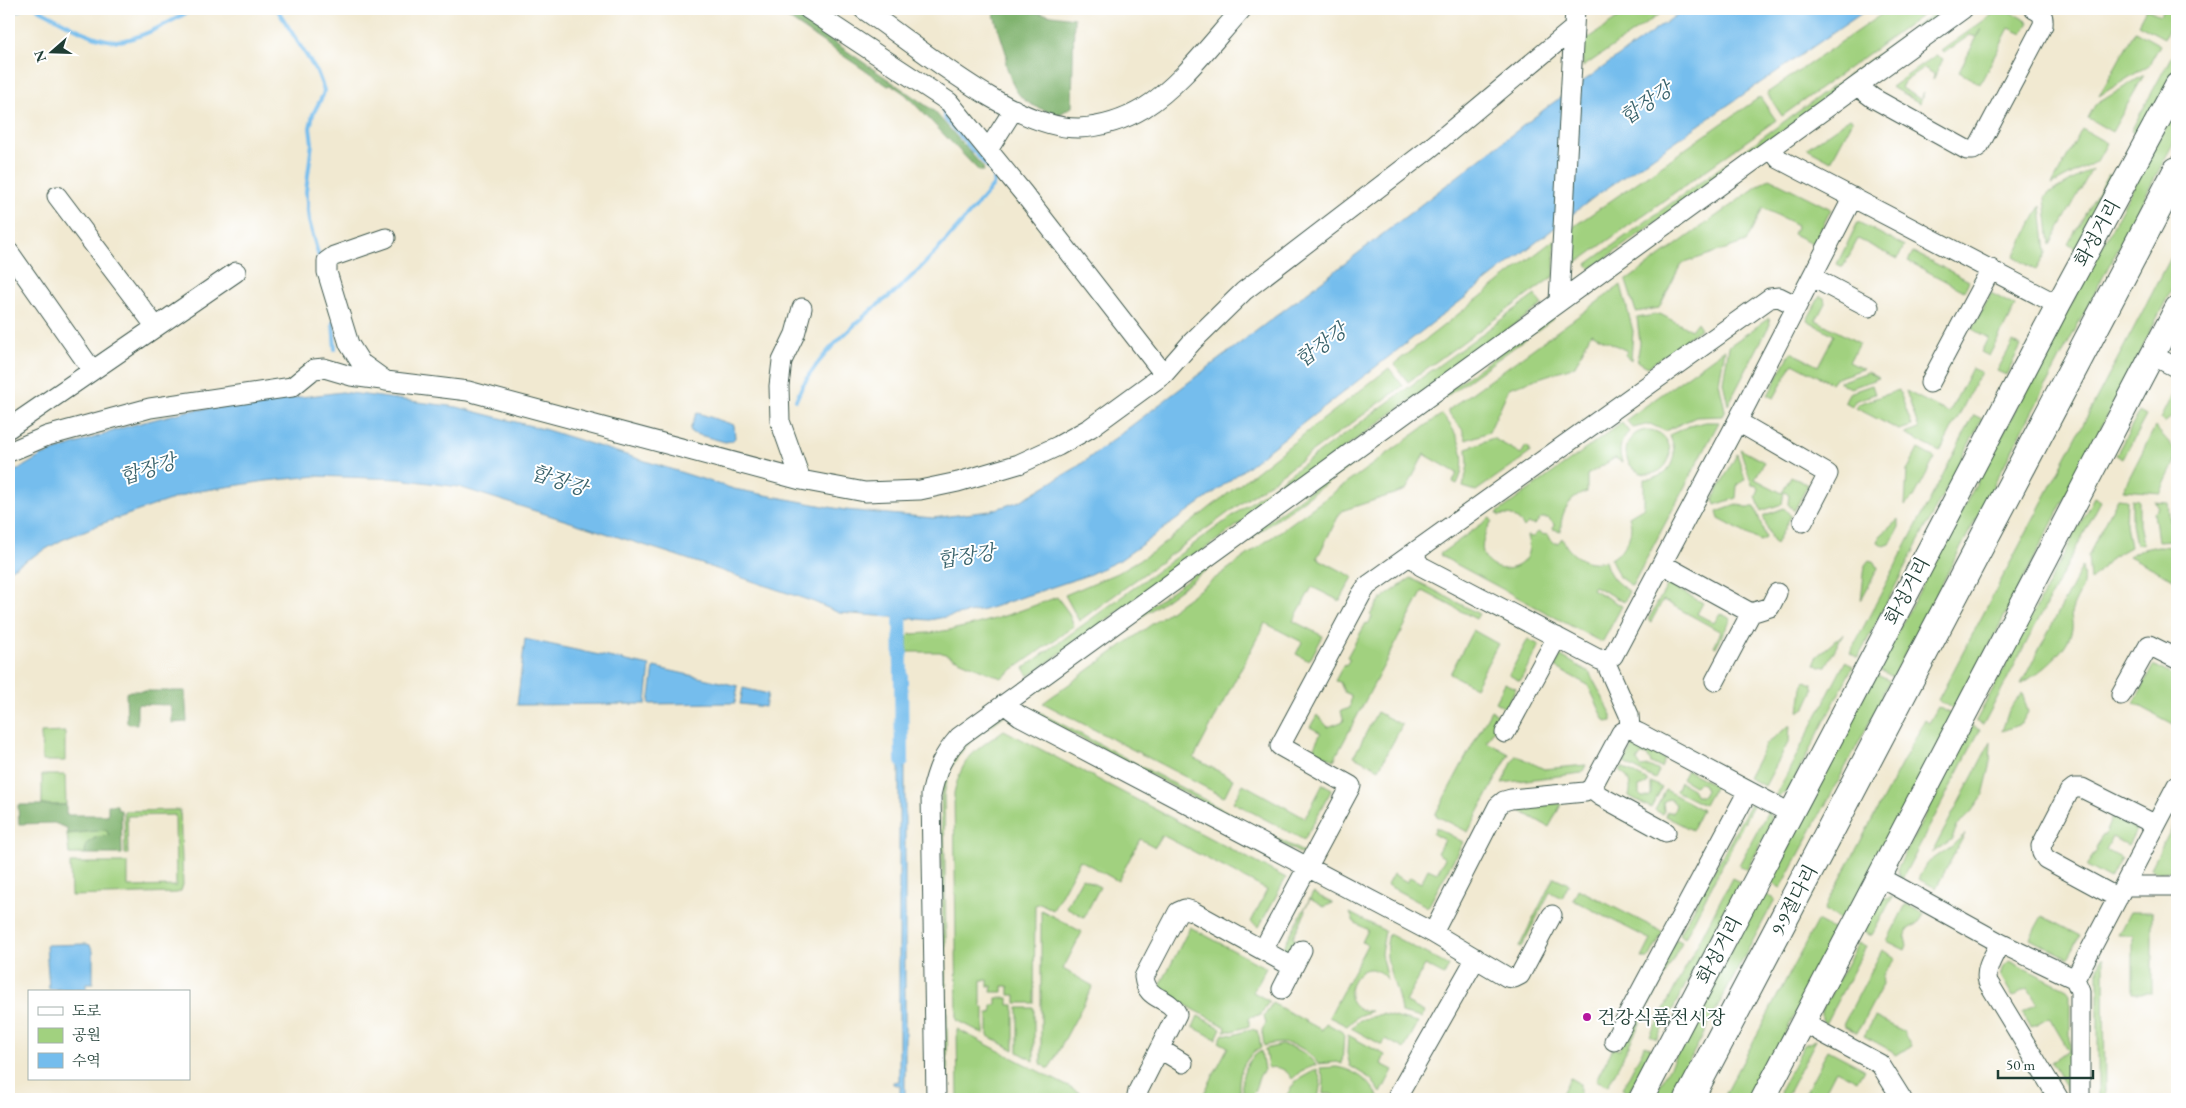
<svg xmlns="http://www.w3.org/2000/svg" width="2186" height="1108" font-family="'EB Garamond','Noto Serif KR',serif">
  <rect width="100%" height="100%" fill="#fff"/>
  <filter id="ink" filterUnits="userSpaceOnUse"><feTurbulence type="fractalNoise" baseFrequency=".02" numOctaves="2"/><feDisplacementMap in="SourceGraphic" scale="10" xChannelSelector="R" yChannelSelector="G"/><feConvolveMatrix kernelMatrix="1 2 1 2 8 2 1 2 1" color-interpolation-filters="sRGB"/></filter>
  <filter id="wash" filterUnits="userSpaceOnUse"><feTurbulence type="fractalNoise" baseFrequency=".0096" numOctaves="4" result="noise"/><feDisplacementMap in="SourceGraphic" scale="20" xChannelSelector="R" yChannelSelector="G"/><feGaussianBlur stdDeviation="1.12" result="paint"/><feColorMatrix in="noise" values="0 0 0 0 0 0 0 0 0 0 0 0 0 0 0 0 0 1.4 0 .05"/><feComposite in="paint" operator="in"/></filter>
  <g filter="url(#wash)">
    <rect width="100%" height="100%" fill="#f1e9d1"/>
    <!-- green -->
    <path fill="#a1d17f" stroke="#60875a" d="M1631 9H1667L1583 67 1582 43Z
      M1889 9H1931L1782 116 1767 93Z
      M1940 9H1952L1591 269 1587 264Z
      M2000 9H2005L2029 22 2022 34 2009 28 1980 84 1959 72 1981 29 1976 37 1970 35 1944 53 1941 51Z
      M2146 9 2160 15 2163 9H2177V14L2164 38 2138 24Z
      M2135 31 2160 45 2149 65 2099 96Z
      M2177 46V65L2139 136 2131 131Z
      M1936 55 1943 59 1933 80 1934 74 1924 68 1904 82 1901 88 1920 99 1924 92 1920 103 1891 87Z
      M2144 75 2112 132 2088 118 2095 105Z
      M1760 97 1776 120 1568 269 1570 229Z
      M2177 105V136L1893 677 1878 669Z
      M1850 118 1853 120 1831 161 1807 148Z
      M2082 129 2107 143 2097 161 2052 185Z
      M2092 169 2050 245 2045 198 2048 194Z
      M2108 174 2116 178 2076 249 2068 244Z
      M1769 178 1831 209 1814 244 1793 234 1797 225 1763 208 1746 242 1681 264 1659 308 1636 312 1626 281Z
      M2041 206 2046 253 2036 270 2014 257Z
      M1858 222 1904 246 1898 259 1858 239 1843 267 1837 264Z
      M1555 239 1554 276 1408 382 1394 364Z
      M2177 246V279L1956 711 1938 700Z
      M1913 252 1969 281 1964 291 1908 261Z
      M1621 285 1633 331 1631 360 1625 355 1627 351 1591 333 1575 366 1509 388 1489 432 1466 440 1462 429 1447 411Z
      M1991 293 2015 306 1989 356 1981 352 1988 338 1972 329Z
      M1535 295 1542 305 1029 676 1024 668Z
      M1820 296 1824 298 1825 303 1816 320 1859 343 1849 362 1863 369 1834 379 1831 383 1793 363 1774 398 1768 395 1791 352 1818 366 1834 335 1807 320Z
      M1660 314 1691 330 1697 322 1701 328 1648 367 1637 361 1640 343 1637 318Z
      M1551 316 1553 319 1041 690 1039 687Z
      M1769 318 1770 324 1728 405 1723 382 1729 346Z
      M2013 342 2021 346 2006 375 1997 371Z
      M1725 349 1719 382 1725 410 1722 416 1696 417 1665 431 1650 424 1633 428 1626 420Z
      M1389 368 1403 386 1079 621 1065 595 1117 573 1153 552Z
      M1972 368 1981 372 1940 452 1905 434 1919 429 1906 391 1949 413Z
      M1868 372 1879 378 1851 388 1839 382Z
      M1872 385 1875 394 1855 401 1852 406 1845 402 1849 393Z
      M1899 390 1912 426 1899 430 1856 408 1858 404Z
      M2174 391 2177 393V413L2164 423 2160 419Z
      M2139 412 2146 416 2123 459 2116 455Z
      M1442 414C1459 435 1470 458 1457 484L1453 482 1457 473 1424 454 1406 490 1341 511 1317 558 1353 577 1340 601 1312 587 1293 621 1323 636 1311 658 1307 660 1296 654 1302 642 1265 623 1194 758 1233 779 1224 797 1043 703Z
      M1974 415 1982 419 1858 658 1850 653Z
      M1706 422H1719L1632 586 1619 577 1611 559C1626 550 1635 533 1629 516L1644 507V479C1668 480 1682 457 1669 435L1689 426Z
      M1622 423 1629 432C1620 440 1618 451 1622 462L1615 458 1587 475V492C1569 497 1560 513 1561 531L1553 529 1554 524 1548 518H1541L1535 525 1528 524 1524 528C1519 517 1510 513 1499 516L1497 513Z
      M2155 427C2162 435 2172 444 2176 453 2179 458 2163 484 2161 493L2123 490Z
      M1626 452a22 22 0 1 1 44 0a22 22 0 1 1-44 0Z
      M1493 438 1521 454 1526 446 1529 448 1530 453 1476 491 1463 487 1468 465 1467 448Z
      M1740 449 1764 462 1755 479 1782 493 1791 476 1808 485 1794 511 1788 504 1789 494 1784 492 1782 504 1761 511 1756 496 1759 489 1757 486 1752 485Z
      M1918 449 1935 458 1914 497 1905 506 1907 471Z
      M1737 454 1745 479 1737 486 1736 498 1715 505 1713 499Z
      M2094 497 2101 501 1983 725 1976 721Z
      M2118 498 2127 499 2126 524 2130 547 2112 557 2090 581 2088 556Z
      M2132 499 2139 500V524L2143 543 2136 545 2132 524Z
      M2154 502 2168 503 2170 524 2174 536 2172 540 2158 541 2154 513 2159 507Z
      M1739 504 1745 507H1755L1766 538 1760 541 1719 519 1717 512Z
      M1784 508 1791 516 1776 544 1772 541 1763 516Z
      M1490 518 1492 521C1454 580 1542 584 1527 536L1533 537 1538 532 1541 534 1548 535 1549 539 1554 543H1558L1562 538C1569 555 1586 566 1605 561 1609 576 1616 583 1629 591L1624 602 1594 586 1592 589 1622 606 1603 641 1601 642 1441 556 1440 554Z
      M1899 519V527L1890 544 1884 546 1878 542 1880 536Z
      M2158 546 2177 547V581L2129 556 2139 550Z
      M1869 560 1875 562 1878 568 1861 600 1865 565Z
      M2082 567C2087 591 2078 591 2072 610 2070 616 2073 623 2072 629 2069 650 2038 674 2021 684Z
      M1411 578 1479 614 1476 619 1423 591 1334 760 1313 749 1321 733 1310 727 1317 715 1328 727 1344 721 1341 711 1350 708 1351 695 1344 692 1340 682 1335 681 1344 664 1346 665 1350 659 1347 657 1366 623 1368 624 1372 617 1370 615 1380 600Z
      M1668 584 1703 603 1697 614 1714 623 1720 613 1731 619 1716 647 1714 646 1721 632 1663 600 1651 622 1648 620Z
      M1057 597 1068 612 1074 626 1001 678 940 652H907V637L910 634C960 633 1010 615 1057 597Z
      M1473 630 1498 644 1475 687 1450 674Z
      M1843 634 1826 666 1820 667 1815 664 1816 657Z
      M1528 639 1539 645 1520 681 1509 675Z
      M1561 656 1589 672 1612 715V721L1606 722 1604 719 1588 685 1555 667Z
      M1845 662 1853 666 1790 788 1785 793 1775 797Z
      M2154 665 2177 678V726L2134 703Z
      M1875 674 1890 681 1882 694 1884 695 1781 888 1768 881Z
      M1806 681 1812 684 1814 690 1806 707 1799 712 1802 687Z
      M1505 683 1516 688 1505 708 1495 702Z
      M2022 693 2028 712 2021 724 2002 731 2009 710Z
      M1938 707 1954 716 1844 921 1824 910 1925 720 1929 723Z
      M1033 709 1305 853 1301 854 1031 712Z
      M1491 710 1501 716 1487 742 1509 754 1468 832 1435 815Z
      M1377 712 1402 725 1379 769 1354 756Z
      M1005 715C972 740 950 752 944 796L948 1099H945L941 796C946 753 966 742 998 717Z
      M1790 725 1789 741 1765 786 1748 778 1766 744Z
      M1972 726 1980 730 1901 881 1897 869Z
      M1004 730 1286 878 1259 927 1251 922 1267 890 1162 835 1155 847 1140 839 1118 881 1080 860 1053 910 1040 903 1035 905 1034 1003H1016V995H1009V986H1003V992H991L992 986H988V980H981V1007H984V1034L957 1020 954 793C963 755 974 752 1004 730Z
      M65 732V761H42L41 733Z
      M1991 741 1990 767 1983 795 1971 812 1958 825 1951 840 1932 853Z
      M1635 743 1665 759 1661 768 1651 763 1647 755H1641L1637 761 1641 767 1649 766 1659 771 1655 779 1624 763Z
      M1516 755 1544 769 1586 765 1582 773 1502 783Z
      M1622 767 1648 781 1647 784 1639 787V794L1642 797H1649L1651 794V782L1662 788 1651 808 1629 796C1632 786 1629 777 1620 770Z
      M1687 770 1715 785 1704 805 1676 791 1680 782 1692 789 1696 796H1703L1706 790 1703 784 1699 783 1694 786 1682 779Z
      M42 775H65L66 805H42Z
      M1243 784 1305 818 1323 784 1332 789 1304 840 1233 802Z
      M1666 790 1702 810 1692 830 1665 816 1667 812H1673L1676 805 1672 800 1668 799 1663 802 1664 811 1662 814 1655 810Z
      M1562 803 1549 827 1517 809 1518 808Z
      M1751 803H1754L1685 938 1679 934Z
      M180 810 183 885 181 891 177 893 71 896 70 863H128V887L176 886 175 815 127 816 128 854H125L124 811Z
      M1768 811 1771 819V825L1747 870 1739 865Z
      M2112 817 2136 830 2128 845 2112 837 2106 850 2121 858 2110 879 2086 866 2097 850 2096 848 2102 835 2104 836Z
      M2177 818V872L2153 871 2151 868Z
      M1436 827 1463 842 1428 907 1387 885 1393 874 1407 882 1410 877 1421 883 1428 869 1437 873 1445 858 1437 853 1444 840 1433 834Z
      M106 830 109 835 95 838 86 844 85 854H69L67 834Z
      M1965 834 1936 888 1918 879 1926 864 1952 846Z
      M1554 877 1569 884 1562 898 1550 892 1521 948 1519 947Z
      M1082 878 1100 887 1084 917 1066 907Z
      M1732 878 1740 882 1657 1039 1650 1036Z
      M1578 889 1663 932 1649 958H1642L1651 940 1573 900Z
      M1761 892 1775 899 1669 1099H1653Z
      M1313 893 1333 903 1324 907 1310 899 1304 910 1306 911 1293 937 1296 939 1291 948 1285 951 1282 949Z
      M1893 896 1872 935 1864 931 1881 899Z
      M1906 904 1924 914 1919 923 1908 929 1905 938 1907 945 1905 950 1887 941Z
      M1041 910 1082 932 1063 969 1093 986 1049 1069 1041 1064Z
      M2130 912H2152V993H2133V935H2118Z
      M1350 913 1385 931 1381 954 1387 980C1361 943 1327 1011 1371 1011L1358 1016 1347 1026 1329 1017 1367 945 1362 942 1368 930 1354 922Z
      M2042 916 2080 936 2068 958 2030 938Z
      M1817 921 1838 932 1751 1099H1723Z
      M1190 927 1266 968 1253 992 1269 1001 1261 1015 1252 1016 1249 1019V1026L1233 1031H1225L1226 1027 1158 990Z
      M1389 934 1449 966 1444 975 1425 965 1405 1002 1424 1012 1421 1018 1401 1013C1399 985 1380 963 1389 934Z
      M1676 939 1682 942 1608 1086 1596 1080 1613 1048 1619 1050Z
      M1858 943 1866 947 1825 1024 1822 1019V1011Z
      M1882 950 1896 958C1891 968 1880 970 1883 984L1857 1033 1843 1025Z
      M2102 958H2104L2105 1099H2098V968Z
      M2009 961 2067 989 2070 993V1094L2051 1062 2069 1051 2049 1017 2031 1027 2022 1012 2037 1003 2028 988 2013 997 2001 976 2004 966Z
      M996 998H1009V1005H1014V1050L988 1036V1013H992V1005H996Z
      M1272 1003 1322 1030 1326 1023 1344 1033 1342 1064 1337 1062 1318 1064C1305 1045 1286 1039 1264 1046L1262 1030 1266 1023 1264 1017Z
      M1018 1008H1034V1061L1018 1052Z
      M1382 1014 1418 1023 1404 1049 1386 1039 1382 1045 1351 1028 1360 1020Z
      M1198 1016 1221 1028 1216 1039 1193 1027Z
      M1875 1017 1903 1031 1911 1047 1895 1055 1892 1051 1864 1036Z
      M957 1029 1092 1099H958Z
      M1251 1029 1258 1031 1261 1048C1242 1058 1235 1079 1241 1099H1201L1228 1047 1219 1042 1223 1034 1234 1035Z
      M1348 1035 1385 1055 1381 1064 1393 1070 1381 1093 1371 1079 1350 1066 1347 1053Z
      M1816 1040 1785 1099H1782L1780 1091 1804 1045Z
      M1281 1045C1296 1047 1306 1052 1316 1065L1301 1071 1292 1079C1287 1069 1278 1066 1268 1068L1265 1049Z
      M1645 1045 1652 1049 1629 1093 1622 1089Z
      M1828 1050 1864 1069 1857 1081 1836 1070 1821 1099H1802Z
      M1261 1051 1264 1070C1254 1080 1259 1095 1244 1099 1238 1081 1244 1061 1261 1051Z
      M1337 1067C1356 1071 1369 1080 1379 1097L1378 1099H1339L1331 1094H1323L1324 1080 1320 1068Z
      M1317 1069 1321 1081 1318 1099H1284L1296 1081Z
      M1570 1078 1580 1084V1099H1559Z"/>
    <!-- forest -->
    <path fill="#80b36e" stroke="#507851" d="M774 9H786L934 111 983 167 984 171H979L905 94 892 85 888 86Z
      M992 9H1031L1030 12 1074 18 1072 107 1058 115C1031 105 1018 103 1009 74 1007 67 1004 63 1007 56Z
      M130 691H185L187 722 172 723V710L169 705 139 704 137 706V724L127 723 126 693Z
      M18 805H66V815H108V805H117L118 810H121L122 854H85L86 844 95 838 109 835 106 830 67 834V828L54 823 19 824Z"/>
    <!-- water -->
    <path fill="#74bded" stroke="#4a7d90" d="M1685 9H1868L1597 195 1207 498 1120 560 1088 575 984 610 929 620 839 613 814 602 669 553 459 487 400 479 316 476 266 481 193 492 101 524 62 540 9 570V475L41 456 125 427 187 411 342 392 457 407 547 430 734 489 845 510 933 518 990 511 1020 501 1077 467 1322 281 1550 105Z
      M698 413 734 425 735 438 732 441 725 442 692 433 690 429 696 414Z
      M525 639 650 666 646 704 517 705Z
      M654 667 738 686 735 703 649 704Z
      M743 688 768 694 765 707 740 704Z
      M905 741V1099H900V1086L893 1084V1082L899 1081V743Z
      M87 944 90 945 93 951V983H86V990L49 989 46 945Z"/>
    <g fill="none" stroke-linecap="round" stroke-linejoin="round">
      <!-- stream -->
      <path stroke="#74bded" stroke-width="4" d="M38 9C60 19 92 41 116 41 139 41 174 19 194 9
        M277 9 318 74 324 90 323 95 313 114 310 128 312 143 306 191 309 221 320 261
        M9 14 22 9
        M333 322 335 349
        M796 400C810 363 845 333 874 308 882 301 891 296 898 289 933 258 963 221 993 186L995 177 993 173 946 120 943 110"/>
      <!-- canal -->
      <path stroke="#74bded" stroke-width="14" d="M900 600 902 761"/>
    </g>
  </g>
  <g filter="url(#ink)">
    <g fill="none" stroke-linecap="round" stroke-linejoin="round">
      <defs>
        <path id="minor" d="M808 9 949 102 1024 194 1164 374
          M863 9C917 45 1013 129 1079 128 1102 127 1124 120 1144 108 1181 85 1213 41 1242 9
          M1857 86 1873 98 1967 150H1973L1979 146 2043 25C2044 16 2042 13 2034 9
          M1771 148 1779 159 2058 305
          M988 150 1014 109
          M57 196 156 327
          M386 238 334 256 327 261V272L349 344 361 363 386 381 468 391 801 480 865 492 920 490 958 482 1019 464 1058 446 1090 428 1164 374 1192 342 1244 291 1429 149 1574 28
          M9 252 92 370
          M1812 277 1869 307
          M1559 301 1575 9
          M2154 356 2177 368
          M1930 383 1991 269
          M1736 424 1747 427 1828 474 1803 522
          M9 428 236 272
          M9 452 47 436 150 408 292 387 314 369 324 368 351 376 382 380
          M801 480 780 421 779 386 782 361 795 334 802 308
          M1412 554 1421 566 1600 660 1613 656 1736 424 1853 197
          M1662 564 1751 613 1715 681
          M1751 613 1770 607 1777 593
          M1605 661 1629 715 1630 729
          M2121 695 2149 645 2177 659
          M1004 704 1020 716 1433 933 1507 977 1514 978 1520 975 1552 915
          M1505 733 1557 637
          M1591 789 1600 796 1666 832
          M1880 877 2000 943 2075 979 2080 991V1099
          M2124 886H2177
          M2118 898 2046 859 2042 853 2041 846 2069 792 2074 788H2082L2156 825
          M1433 933 1498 806 1504 801 1511 799 1585 792 1591 789 1621 733C1628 728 1632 729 1639 733L1790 813
          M2000 943C1994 956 1984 969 1988 982L2059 1099
          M1263 950 1351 786 1280 746 1361 595 1367 586 1770 298 1779 297 1797 306
          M2075 979 2177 785
          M1282 989 1302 950
          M1804 1023 1880 1064 1902 1099
          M1614 1041 1748 791
          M1160 1049 1183 1063
          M936 1099 931 795C937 769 941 758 959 737L1963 9
          M1140 1099 1137 1096 1138 1091 1177 1014C1168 995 1147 1002 1144 977L1178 912 1185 909 1192 911 1293 967
          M1396 1099 1476 958"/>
        <path id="major" d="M1641 1099 2058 305 2177 85
          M1763 1099 2177 308"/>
        <path id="highway" d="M1689 1099 2177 171"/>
      </defs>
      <!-- minor casing -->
      <use href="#minor" stroke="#3e574c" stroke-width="21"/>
      <!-- major casing -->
      <use href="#major" stroke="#3e574c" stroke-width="26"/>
      <!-- highway casing -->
      <use href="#highway" stroke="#3e574c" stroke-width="30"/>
      <!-- minor -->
      <use href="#minor" stroke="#fff" stroke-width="19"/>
      <!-- major -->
      <use href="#major" stroke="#fff" stroke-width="24"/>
      <!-- highway -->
      <use href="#highway" stroke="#fff" stroke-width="28"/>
    </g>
  </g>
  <!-- markers -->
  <circle fill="#b5179e" stroke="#fff" stroke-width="2" cx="1587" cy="1017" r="5"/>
  <g text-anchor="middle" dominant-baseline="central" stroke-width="4" stroke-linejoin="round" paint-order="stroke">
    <!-- street labels -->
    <g font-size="19" fill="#1f3d34" stroke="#fff">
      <text transform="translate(2097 233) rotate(-61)">화성거리</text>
      <text transform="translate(1907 591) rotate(-62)">화성거리</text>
      <text transform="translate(1794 900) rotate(-62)">9·9절다리</text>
      <text transform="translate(1719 950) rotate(-62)">화성거리</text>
    </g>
    <!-- poi labels -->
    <g font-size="19" fill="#1f3d34" stroke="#fff" text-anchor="start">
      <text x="1597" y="1017">건강식품전시장</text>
    </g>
    <!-- water labels -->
    <g font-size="20" font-style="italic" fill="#39636c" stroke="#fff">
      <text transform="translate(1646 103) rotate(-35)">합장강</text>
      <text transform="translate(1321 345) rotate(-37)">합장강</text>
      <text transform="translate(148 469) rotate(-18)">합장강</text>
      <text transform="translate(559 480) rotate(18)">합장강</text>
      <text transform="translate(966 556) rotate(-9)">합장강</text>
    </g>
  </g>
  <!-- margin -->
  <rect width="2186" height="1108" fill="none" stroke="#fff" stroke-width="30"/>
  <!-- legend -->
  <rect x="28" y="990" width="162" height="90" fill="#ffffff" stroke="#a5b1ae"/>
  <rect x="38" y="1007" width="25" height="8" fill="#ffffff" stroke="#a5b1ae"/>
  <text x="72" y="1016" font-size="15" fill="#1f3d34">도로</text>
  <rect x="38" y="1028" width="25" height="15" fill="#a1d17f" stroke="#a5b1ae"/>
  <text x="72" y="1040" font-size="15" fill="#1f3d34">공원</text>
  <rect x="38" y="1053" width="25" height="15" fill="#74bded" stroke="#a5b1ae"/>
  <text x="72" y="1066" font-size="15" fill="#1f3d34">수역</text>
  <!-- north arrow -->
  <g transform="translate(52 52) rotate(250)" stroke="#ffffff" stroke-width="4" paint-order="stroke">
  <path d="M0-4L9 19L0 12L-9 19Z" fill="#1f3d34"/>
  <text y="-8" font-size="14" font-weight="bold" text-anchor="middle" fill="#1f3d34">N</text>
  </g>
  <!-- scale -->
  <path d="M1998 1070v8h95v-8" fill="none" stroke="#1f3d34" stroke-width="2.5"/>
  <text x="2006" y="1070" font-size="15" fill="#1f3d34" stroke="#ffffff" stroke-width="4" paint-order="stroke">50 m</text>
</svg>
